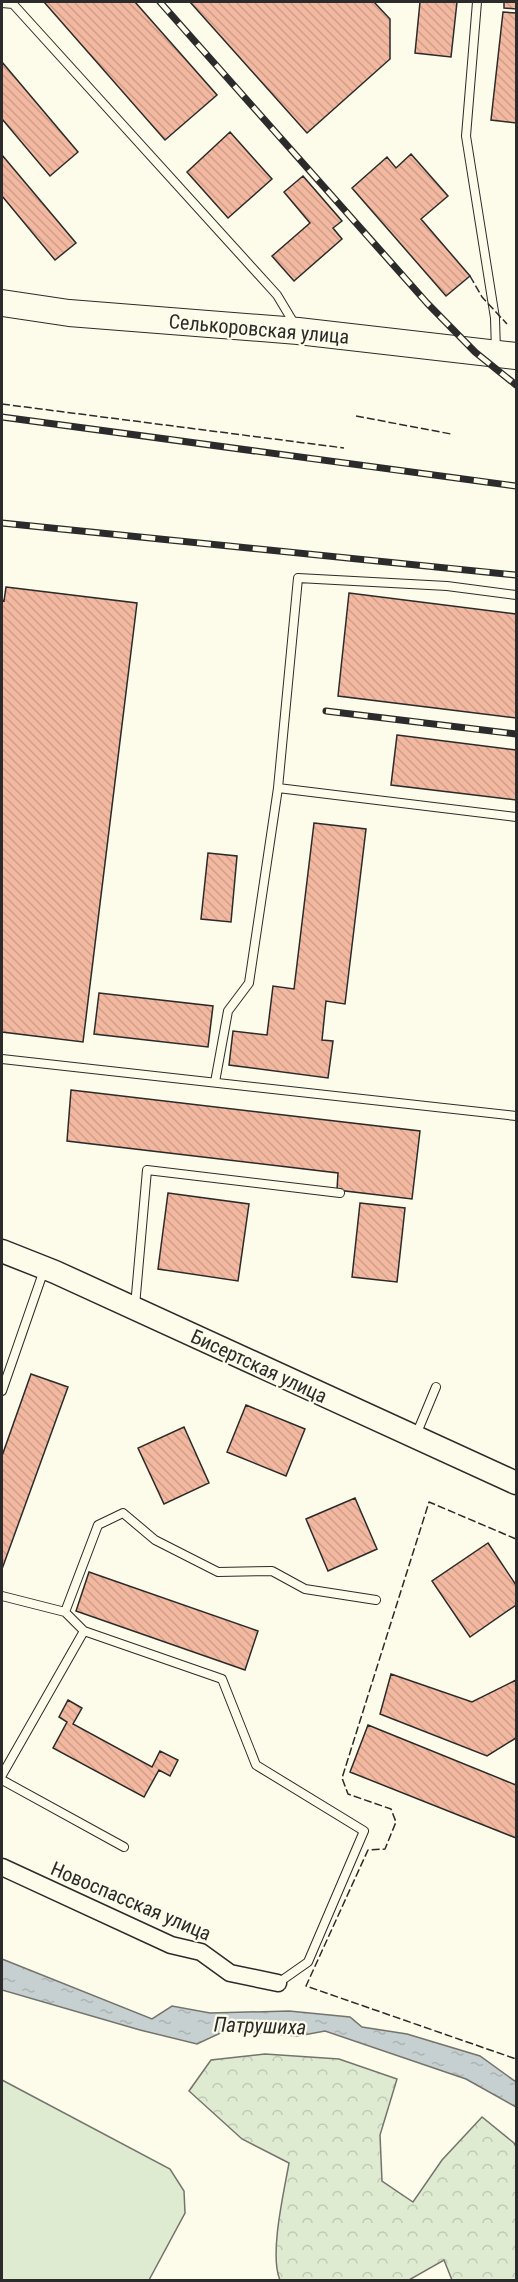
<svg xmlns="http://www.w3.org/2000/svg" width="518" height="2282" font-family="'Roboto Condensed',sans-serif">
  <defs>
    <pattern id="forest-crowns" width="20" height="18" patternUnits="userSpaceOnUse" patternTransform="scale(1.5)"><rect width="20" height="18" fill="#deebd1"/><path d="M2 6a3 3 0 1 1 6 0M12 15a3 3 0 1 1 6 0" fill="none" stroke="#bfcab4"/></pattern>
    <pattern id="water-ripples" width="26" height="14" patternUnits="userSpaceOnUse" patternTransform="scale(1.5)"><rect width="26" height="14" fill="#c7d0d0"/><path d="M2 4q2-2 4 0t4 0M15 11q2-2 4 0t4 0" fill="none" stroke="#abb3b3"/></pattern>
    <pattern id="building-back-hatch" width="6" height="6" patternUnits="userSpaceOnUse" patternTransform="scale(1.5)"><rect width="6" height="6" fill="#f2b8a0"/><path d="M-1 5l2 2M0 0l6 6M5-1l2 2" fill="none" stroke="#d09e8a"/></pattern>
  </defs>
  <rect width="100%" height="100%" fill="#fdfbea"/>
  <!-- forest -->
  <path fill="url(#forest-crowns)" stroke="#74746e" stroke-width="1.5" d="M265 2054 339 2059 397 2079 380 2135 382 2181 413 2202 442 2160 482 2117 514 2143 516 2147V2280H452L444 2260 409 2280H280C269 2255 284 2192 289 2163L242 2139 189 2091 211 2060Z"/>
  <!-- pitch -->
  <path fill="#deebd1" stroke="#74746e" stroke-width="1.5" d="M2 2080 170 2169 184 2191 185 2213 149 2280H2Z"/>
  <!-- water -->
  <path fill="url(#water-ripples)" stroke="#74746e" stroke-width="1.5" d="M2 1959 152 2019 172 2006 210 2013 289 2011 350 2017 362 2027 407 2034 480 2056 516 2082V2107L466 2079 325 2031 298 2036 227 2030 197 2044 140 2030 2 1990Z"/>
  <!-- building -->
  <path fill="url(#building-back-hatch)" stroke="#2b2b2b" stroke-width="1.5" d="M44 2H135L217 95 165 140Z
    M190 2H374L390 19V59L307 133Z
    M420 2H457L451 57 415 53Z
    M504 2H516V9L504 8Z
    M503 12 516 13V123L491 120Z
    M2 62 78 152 50 176 2 119Z
    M230 132 272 179 228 218 187 172Z
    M411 154 448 196 421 219 470 276 446 296 352 188 387 157 396 168Z
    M2 155 76 243 55 260 2 196Z
    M303 176 342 221 333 228 342 239 294 281 272 256 310 223 284 192Z
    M6 587 137 603 83 1042 2 1032V600L4 601Z
    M349 593 516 614V718L338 696Z
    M397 735 516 750V800L391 785Z
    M314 823 366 829 345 1004 326 1001 322 1040 333 1041 328 1078 229 1065 233 1031 267 1035 273 986 294 989Z
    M208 853 237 856 231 922 201 919Z
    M99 993 213 1006 208 1047 94 1034Z
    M71 1090 420 1131 412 1199 337 1190 338 1173 67 1141Z
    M168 1193 249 1204 238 1281 158 1269Z
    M360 1203 405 1208 397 1282 352 1277Z
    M31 1374 68 1387 2 1569V1456Z
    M246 1405 305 1429 286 1476 227 1452Z
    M184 1427 209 1483 164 1504 138 1448Z
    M355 1498 377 1549 328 1571 306 1519Z
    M488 1543 516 1585V1605L470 1637 432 1581Z
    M89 1572 258 1631 245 1670 76 1611Z
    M391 1674 472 1702 516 1680V1738L487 1756 380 1714Z
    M68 1700 82 1708 73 1724 152 1767 160 1751 178 1760 170 1776 159 1770 144 1797 53 1748 67 1722 59 1717Z
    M368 1725 516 1785V1838L350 1772Z"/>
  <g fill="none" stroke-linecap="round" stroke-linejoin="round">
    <defs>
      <path id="service" d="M477 2 466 136 495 318 496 352
        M2 3 13 4 277 295 295 325
        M278 788 298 578 447 586 516 595
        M2 1059 516 1116
        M215 1082 228 1011 249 983 278 788 516 817
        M135 1306 147 1170 340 1193
        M2 1391 44 1270
        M416 1435 436 1387
        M2 1596 65 1612 84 1631 222 1679 256 1765 364 1831 308 1962 278 1983
        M65 1612 98 1525 123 1513 155 1540 218 1572 272 1571 305 1589 376 1600
        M2 1775 84 1631
        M2 1780 124 1847"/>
      <path id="minor" d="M2 1867 171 1945 201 1952 230 1973 278 1983"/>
      <path id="secondary" d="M2 1251 55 1272 516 1483"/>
      <path id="primary" d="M2 303 69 313 298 331 516 356"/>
    </defs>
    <!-- service casing -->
    <use href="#service" stroke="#2b2b2b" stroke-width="10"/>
    <!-- minor casing -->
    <use href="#minor" stroke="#2b2b2b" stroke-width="19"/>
    <!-- secondary casing -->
    <use href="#secondary" stroke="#2b2b2b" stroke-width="25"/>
    <!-- primary casing -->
    <use href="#primary" stroke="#2b2b2b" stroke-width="28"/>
    <!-- service -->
    <use href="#service" stroke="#fdfbea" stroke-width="8"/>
    <!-- minor -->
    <use href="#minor" stroke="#fdfbea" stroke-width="16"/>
    <!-- secondary -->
    <use href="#secondary" stroke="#fdfbea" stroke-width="22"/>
    <!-- primary -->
    <use href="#primary" stroke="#fdfbea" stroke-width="26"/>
    <defs>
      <path id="rail" d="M160 2 427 303 475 352 516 385
        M2 417 516 486
        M2 523 516 575
        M326 711 516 734"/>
    </defs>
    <!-- rail casing -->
    <use href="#rail" stroke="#2b2b2b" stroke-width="7"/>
    <!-- rail -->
    <use href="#rail" stroke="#fdfbea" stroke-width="4.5" stroke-dasharray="14" stroke-linecap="butt"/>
    <!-- fence -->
    <path stroke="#2b2b2b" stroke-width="1.5" stroke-dasharray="8 3" stroke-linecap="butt" d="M470 276 482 297 507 324
      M2 404 344 448
      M356 416 451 434
      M516 1539 429 1502 342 1778 348 1794 391 1809 396 1822 385 1849 368 1850 306 1986 516 2059"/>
  </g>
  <g text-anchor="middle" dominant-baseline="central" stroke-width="4.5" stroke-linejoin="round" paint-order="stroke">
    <!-- street labels -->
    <g font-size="20" fill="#2b2b2b" stroke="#fdfbea">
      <text transform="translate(259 329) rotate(5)">Селькоровская улица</text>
      <text transform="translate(259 1366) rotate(25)">Бисертская улица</text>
      <text transform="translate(131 1901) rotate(23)">Новоспасская улица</text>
    </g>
    <!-- water labels -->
    <g font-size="21" font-style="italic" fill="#2b2b2b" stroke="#fdfbea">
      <text transform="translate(260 2026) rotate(2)">Патрушиха</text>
    </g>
  </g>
  <!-- border -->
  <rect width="518" height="2282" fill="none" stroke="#2b2b2b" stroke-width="6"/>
</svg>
